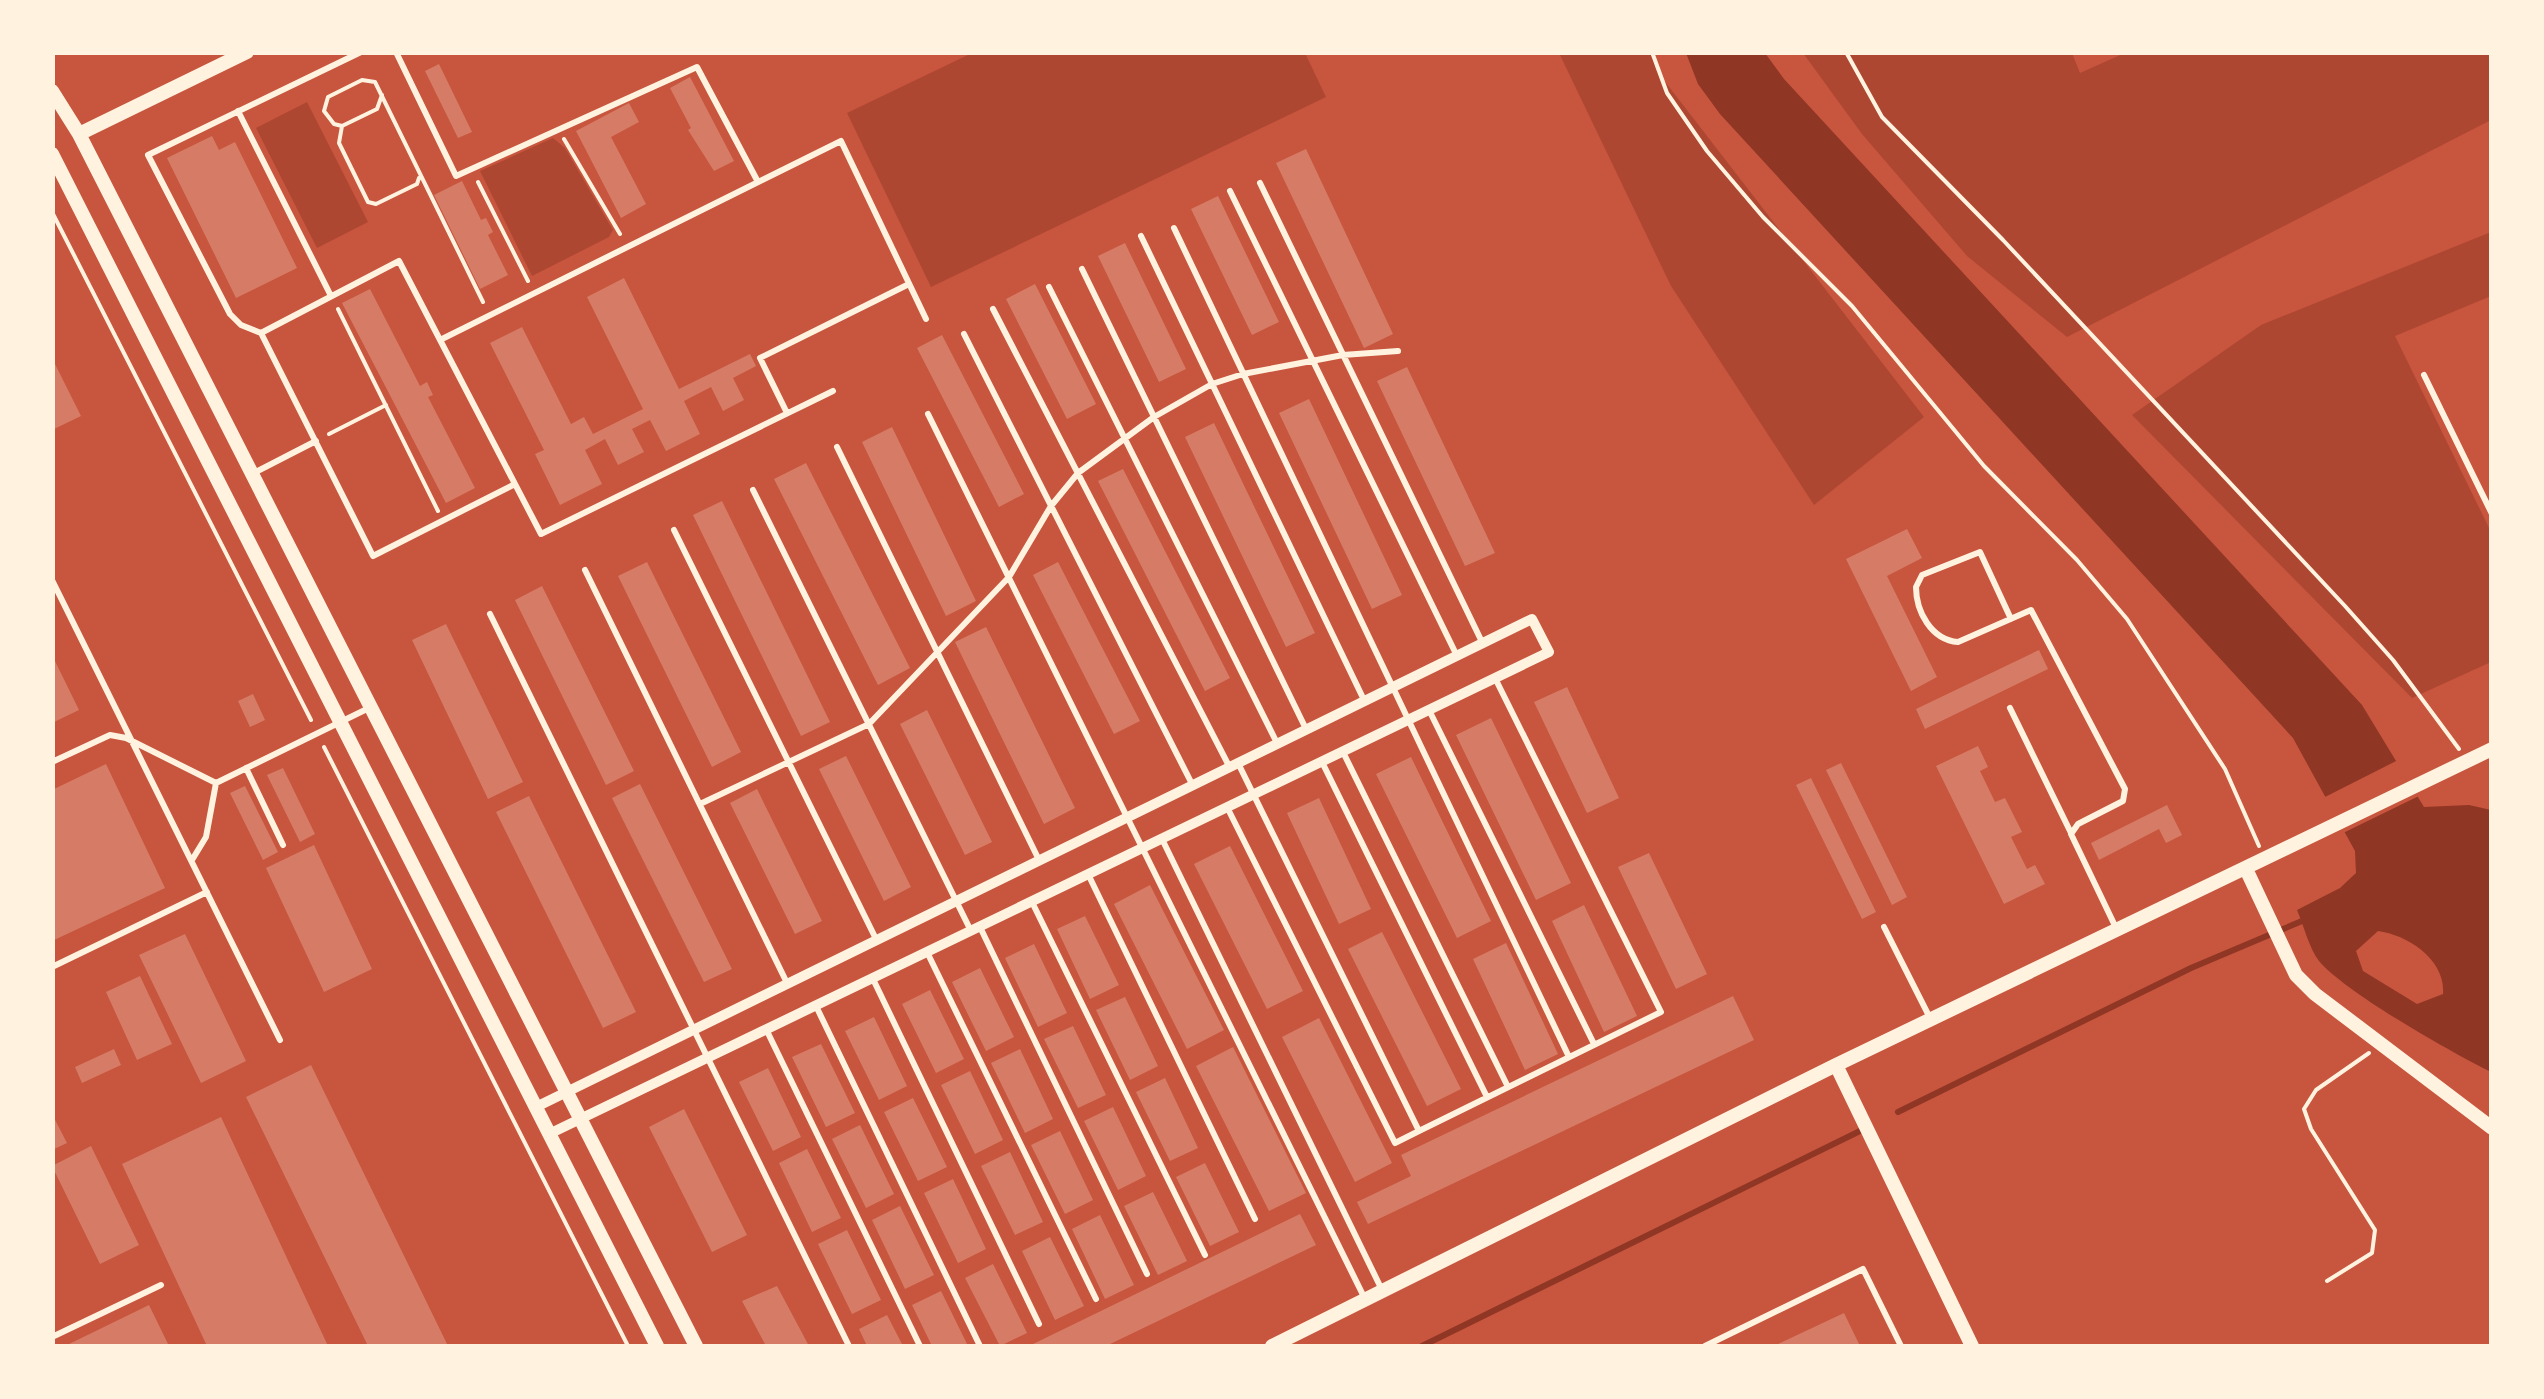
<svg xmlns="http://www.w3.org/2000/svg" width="2544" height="1399" font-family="Arial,sans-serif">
  <rect width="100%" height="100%" fill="#c8553d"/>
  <!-- green -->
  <path fill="#ae4732" d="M2127 52 2491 53V120L2067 337 1967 256 1862 134 1803 53H2072L2080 73Z
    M972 53H1305L1326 97 931 287 847 113Z
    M1559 53H1653L1656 70 1924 417 1814 505 1671 286Z
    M307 102 368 222 317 248 256 128Z
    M553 138 565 148 613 230 609 237 532 276 480 171Z
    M2491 232V296L2395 336 2491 532V662L2412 698 2132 415 2261 325Z"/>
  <!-- water -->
  <path fill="#8f3625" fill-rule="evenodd" d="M1686 53H1765L1784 79 2362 705 2424 807 2469 805 2491 810V1072C2451 1052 2346 993 2319 961 2309 948 2304 926 2297 910L2340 888 2356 873 2355 851 2293 738 1720 114 1698 84ZM2378 931C2408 935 2446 960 2443 994L2417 1004 2363 971 2356 951Z"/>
  <!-- pier -->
  <path fill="#c8553d" d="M2402 758 2423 794 2341 834 2323 798Z"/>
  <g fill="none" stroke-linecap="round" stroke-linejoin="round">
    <!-- stream -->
    <path stroke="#8f3625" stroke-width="6" d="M1898 1112 2191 968 2309 918
      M1422 1346 1864 1129"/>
  </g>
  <!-- building -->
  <path fill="#d67c66" d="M439 64 472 132 458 138 425 71Z
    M690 77 734 161 714 171 688 130 691 128 670 88Z
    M629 103 639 122 611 137 646 204 621 218 576 131Z
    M212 136 219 150 235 142 297 268 236 298 167 158Z
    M1306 149 1393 334 1364 348 1276 163Z
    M462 181 481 220 486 218 493 232 488 235 508 275 480 289 434 195Z
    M1218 196 1279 322 1252 335 1191 209Z
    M1125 243 1186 369 1159 382 1098 256Z
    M624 278 679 389 750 354 756 366 733 378 744 400 723 411 711 387 684 401 700 434 666 451 650 420 632 429 644 452 618 465 605 439 585 450 602 484 560 505 535 454 544 450 490 343 522 327 571 424 584 417 593 434 643 409 587 297Z
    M1035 284 1096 404 1067 419 1006 299Z
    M370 289 420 386 427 382 433 395 428 397 475 488 446 503 342 303Z
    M942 335 1024 494 999 507 917 348Z
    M52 358 81 416 52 430Z
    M1407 367 1495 553 1465 566 1377 381Z
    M1309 399 1402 595 1372 609 1279 413Z
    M1214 423 1315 633 1286 647 1185 437Z
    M892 427 976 601 946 616 862 442Z
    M806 463 910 668 878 685 774 479Z
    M1123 469 1230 678 1205 691 1098 481Z
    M722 501 830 722 801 736 693 515Z
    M1907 529 1922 558 1887 576 1937 677 1911 691 1846 559Z
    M647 562 741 752 712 767 618 576Z
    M1058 562 1140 721 1114 734 1033 575Z
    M542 586 634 771 606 785 515 600Z
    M446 624 523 782 488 799 412 640Z
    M986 627 1075 808 1044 824 955 642Z
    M2039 650 2048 669 1925 729 1916 709Z
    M52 655 79 710 52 723Z
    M1567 687 1619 798 1587 813 1534 702Z
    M253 694 265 720 250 727 238 701Z
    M927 710 992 842 965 855 900 724Z
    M1491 718 1571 883 1536 900 1456 735Z
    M1978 746 1988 767 1980 771 1995 802 2005 798 2022 832 2011 837 2027 869 2035 865 2045 884 2004 904 1936 766Z
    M846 756 911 887 884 901 819 769Z
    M1411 757 1491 921 1457 938 1376 774Z
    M1841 763 1907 897 1892 905 1826 770Z
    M106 764 165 888 52 941V790Z
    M283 768 315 834 300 842 267 775Z
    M1811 778 1876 912 1862 919 1796 785Z
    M640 784 732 969 704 982 612 798Z
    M245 786 278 852 263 860 230 793Z
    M757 789 822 921 795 934 730 803Z
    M529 796 636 1012 603 1028 496 812Z
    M1319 798 1371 909 1339 924 1287 813Z
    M2167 805 2182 835 2166 843 2159 829 2099 860 2091 843Z
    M314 845 372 969 324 992 266 868Z
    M1230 846 1303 991 1267 1009 1194 864Z
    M1649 853 1707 974 1676 989 1618 867Z
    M1150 885 1224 1030 1187 1049 1114 904Z
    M1584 905 1637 1016 1604 1032 1552 921Z
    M1085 916 1119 985 1090 999 1057 929Z
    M1382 932 1461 1089 1427 1106 1348 949Z
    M185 934 246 1061 201 1083 139 955Z
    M1506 943 1558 1054 1525 1070 1473 959Z
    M1034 944 1067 1013 1038 1027 1005 958Z
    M980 968 1014 1037 986 1051 952 982Z
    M140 976 172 1044 137 1060 106 992Z
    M930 990 964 1059 936 1073 902 1004Z
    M1733 996 1754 1040 1368 1224 1357 1202 1411 1176 1401 1155Z
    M1125 997 1158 1066 1130 1080 1096 1010Z
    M874 1017 907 1086 879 1100 845 1031Z
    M1319 1018 1392 1163 1355 1182 1282 1037Z
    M1073 1026 1106 1095 1078 1108 1044 1039Z
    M821 1044 855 1113 826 1127 792 1057Z
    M1233 1047 1306 1193 1269 1211 1196 1066Z
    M114 1049 121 1065 82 1083 75 1067Z
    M1020 1049 1053 1119 1025 1133 991 1063Z
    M311 1065 448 1346H368L246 1097Z
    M768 1068 801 1137 773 1151 739 1082Z
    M970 1071 1003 1140 975 1154 941 1085Z
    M1165 1078 1198 1148 1170 1161 1136 1092Z
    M913 1098 947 1167 918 1181 884 1112Z
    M1113 1107 1146 1176 1118 1190 1084 1121Z
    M684 1109 747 1235 712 1252 649 1127Z
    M52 1114 67 1143 52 1150Z
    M221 1117 328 1346H207L122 1164Z
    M860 1125 894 1194 866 1208 832 1139Z
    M1060 1131 1093 1200 1065 1214 1031 1145Z
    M91 1146 139 1245 100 1264 52 1166Z
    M807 1149 841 1218 812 1232 779 1163Z
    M1010 1152 1043 1222 1015 1235 981 1166Z
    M1205 1163 1239 1232 1210 1246 1176 1177Z
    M953 1179 986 1249 958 1263 924 1193Z
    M1153 1192 1187 1261 1158 1275 1124 1206Z
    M900 1206 934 1275 905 1289 872 1220Z
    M1300 1214 1316 1245 1106 1346H1029Z
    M1100 1215 1134 1285 1105 1299 1072 1229Z
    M847 1230 881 1300 852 1314 818 1244Z
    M1050 1237 1084 1306 1055 1320 1022 1251Z
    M993 1264 1027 1333 1000 1346 965 1278Z
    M777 1286 809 1346H766L742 1301Z
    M941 1291 968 1346H932L912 1305Z
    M149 1305 169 1346H65Z
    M1844 1313 1860 1346H1774Z
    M887 1315 903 1346H867L859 1329Z"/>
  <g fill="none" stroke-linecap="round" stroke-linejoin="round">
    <!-- path -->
    <path stroke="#fff3e0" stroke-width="4" d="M1652 52 1667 93 1707 151 1763 217 1852 306 1984 466 2077 560 2127 619 2225 769 2259 846
      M1846 52 1882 117 2003 240 2345 606 2393 660 2459 749
      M382 95 377 109 342 126 334 124 324 111 328 97 362 80 375 82 483 302
      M342 126 339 143 368 202 376 204 417 184 419 178
      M564 139 620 234
      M478 182 528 281
      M52 212 311 720
      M338 309 438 511
      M329 434 386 405
      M324 747 628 1346
      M2327 1281 2372 1253 2375 1230 2311 1129 2304 1109 2316 1090 2369 1053"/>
    <!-- service -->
    <path stroke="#fff3e0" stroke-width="6" d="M396 52 456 176 697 67 758 182
      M238 111 331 296
      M1260 183 1482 642
      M1230 191 1457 656
      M1174 228 1569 1057
      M1141 236 1364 700
      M1082 269 1306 729
      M1049 287 1277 743
      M993 309 1229 766
      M261 333 241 325 230 314 148 155 361 52
      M964 334 1192 784
      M440 340 841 141 926 319
      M2424 375 2492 514
      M787 413 760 358 909 284
      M928 414 1365 1299
      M837 447 1039 860
      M252 474 316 441
      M515 484 373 556 261 333 399 261 541 534 833 391
      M753 490 971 931
      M674 530 876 939
      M585 570 787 983
      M52 580 280 1040
      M490 614 849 1346
      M2011 619 1980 552 1922 575 1916 587C1916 611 1931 640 1958 642L2031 610 2125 789 2123 801 2078 824 2071 834 2117 930
      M2010 708 2071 833
      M1429 710 1594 1044
      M1343 752 1508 1087
      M52 762 110 735 126 738 216 783
      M1322 762 1487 1097
      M1238 763 1419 1131 1661 1012 1495 678
      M246 768 283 845
      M216 783 369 708
      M700 804 869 724 1009 577 1051 506 1078 473 1154 417 1212 384 1243 374 1343 355 1398 351
      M1227 807 1395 1143 1419 1131
      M1162 839 1382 1290
      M192 860 206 837 216 783
      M1088 874 1255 1219
      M1032 902 1205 1255
      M980 927 1147 1274
      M1884 927 1931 1020
      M927 952 1096 1299
      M52 967 207 892
      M873 979 1039 1324
      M816 1006 980 1346
      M766 1029 920 1346
      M52 1337 161 1285
      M1705 1346 1863 1269 1901 1346"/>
    <!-- minor -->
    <path stroke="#fff3e0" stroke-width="10" d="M536 1107 1532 619 1549 652 549 1134"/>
    <!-- tertiary -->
    <path stroke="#fff3e0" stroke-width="14" d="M52 91 79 134 696 1346
      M79 134 247 52
      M52 154 657 1346
      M2246 869 2296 975 2315 994 2492 1128
      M1836 1065 1972 1346
      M1272 1346 1836 1065 2492 749"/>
  </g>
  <!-- border -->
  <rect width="2544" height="1399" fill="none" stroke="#fff3e0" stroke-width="110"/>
</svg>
